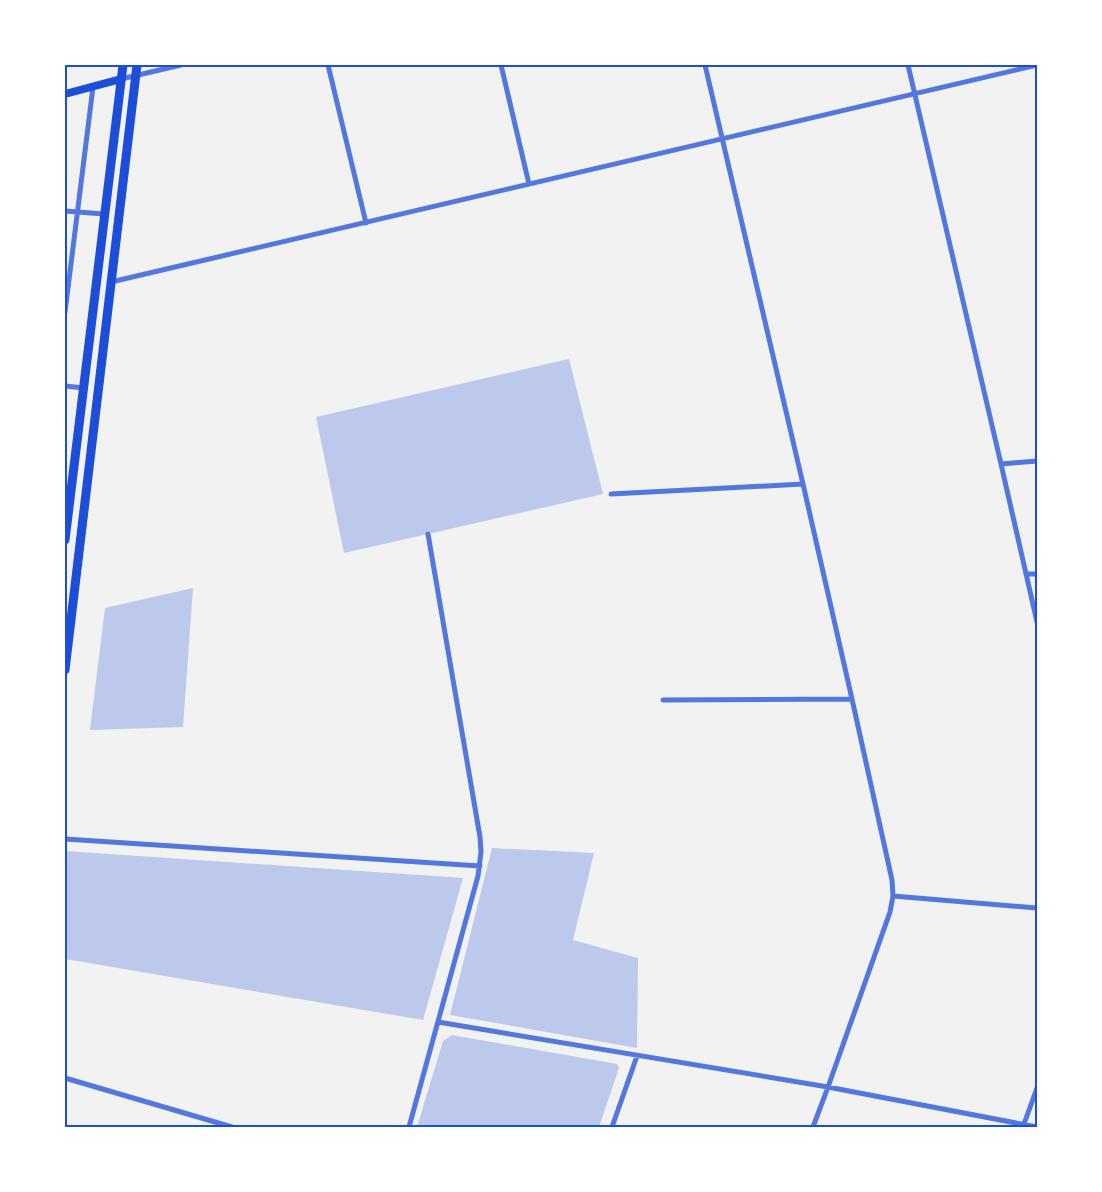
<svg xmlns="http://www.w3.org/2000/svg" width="1102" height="1192" font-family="'PT Sans Narrow',sans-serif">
  <rect width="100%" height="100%" fill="#f2f2f2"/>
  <!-- building -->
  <path fill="#bdc9ec" d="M569 359 603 494 344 553 316 417Z
    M193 588 183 727 90 730 105 608Z
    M492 848 594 853 573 940 638 958 637 1048 450 1015Z
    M65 851 463 878 423 1020 65 959Z
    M452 1035 617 1064 619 1068 599 1127H417L443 1041Z"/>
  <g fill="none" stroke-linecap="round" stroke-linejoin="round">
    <!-- minor -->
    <path stroke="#5277de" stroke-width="5" d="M328 65 366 223
      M501 65 529 184
      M705 65 803 484 852 699 892 880 893 896 890 912 828 1087 813 1127
      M908 65 1001 464 1037 622
      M121 79 181 65
      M65 211 104 214
      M111 282 1037 65
      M65 312 93 87
      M65 386 84 388
      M1001 464 1037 461
      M611 494 803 484
      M1026 574H1037
      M663 700 852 699
      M65 839 480 866
      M893 896 1037 908
      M438 1022 828 1087 1037 1127
      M65 1078 232 1127
      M1024 1124 1037 1088
      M409 1127 478 876 481 852 480 837 428 534
      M612 1127 637 1056"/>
    <!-- secondary -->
    <path stroke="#1d4ed8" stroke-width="8" d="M65 94 121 79"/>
    <!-- primary -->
    <path stroke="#1d4ed8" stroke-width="9" d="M65 540 123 65
      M65 670 137 65"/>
  </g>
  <!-- border -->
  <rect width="1102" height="1192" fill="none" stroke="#ffffff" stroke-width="132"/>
  <rect x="66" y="66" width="970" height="1060" fill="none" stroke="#1d4ed8" stroke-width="2"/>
</svg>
